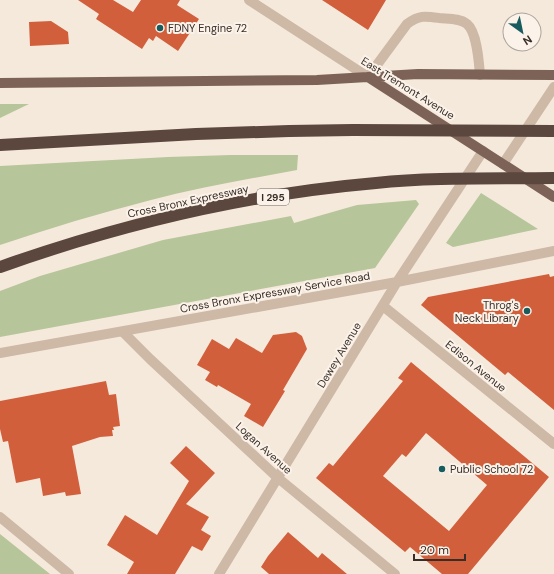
<svg xmlns="http://www.w3.org/2000/svg" width="554" height="574" font-family="'DM Sans',sans-serif">
  <rect width="100%" height="100%" fill="#f5e9dc"/>
  <!-- green -->
  <path fill="#b7c59a" d="M0 104H29L0 118Z
    M231 155H298L297 170C249 179 199 187 151 200 100 213 50 228 0 245V166L168 157Z
    M481 193 538 229 453 247 446 243Z
    M416 200 419 204 375 268 0 337V291L40 276 163 240 291 216 294 223 357 205Z
    M0 534 50 574H0Z"/>
  <!-- building -->
  <path fill="#d25f3c" fill-rule="evenodd" d="M78 0H113L133 12 141 0H180L177 5 199 19 178 51 156 36 153 41 149 38 142 49 96 19 99 14Z
    M322 0H386L368 30Z
    M51 21 68 32 69 44 30 46 29 22Z
    M549 274 550 277 554 276V410L508 372 505 375 421 305 428 297Z
    M296 332 302 336 307 349 283 390 285 391 263 427 244 416 251 404 218 385 217 387 205 380 210 372 197 365 212 339 229 349 236 338 262 353 273 335Z
    M411 362 549 477 468 574H442L410 547 405 552 316 478 329 463 333 466 403 381 398 378ZM426 433 487 485 449 531 383 476 402 454 406 457Z
    M106 381 109 395 116 394 120 426 113 427 114 430H112L113 436 100 437 72 446 81 494 66 496 65 492 43 496 40 478 16 483 8 441 3 442 0 429V401Z
    M186 446 215 473 186 504 209 517 201 530 211 536 202 551 192 546 175 574H127L134 562 107 545 125 515 157 535 189 481 170 463Z
    M288 532 318 558 322 553 347 574H269L261 567 268 556Z"/>
  <g fill="none" stroke-linecap="round" stroke-linejoin="round">
    <!-- minor -->
    <path stroke="#ceb8a6" stroke-width="10" d="M249 0 368 77 407 24C419 15 425 16 439 18 448 19 460 18 467 24 477 32 479 63 480 75
      M503 164 554 87
      M383 306 554 444
      M123 332 150 359 278 478 395 574
      M0 353 397 282 554 251
      M0 517 69 574
      M219 574 397 282 483 151"/>
    <!-- major -->
    <path stroke="#7d6357" stroke-width="10" d="M368 77 554 197
      M0 83 317 80 418 74 554 75"/>
    <!-- highway -->
    <path stroke="#5b473e" stroke-width="12" d="M0 145 196 134 289 131 353 130 554 131
      M0 267C121 224 248 194 376 183 435 177 495 179 554 178"/>
  </g>
  <!-- markers -->
  <g fill="#195c60" stroke="#fbf3e9" stroke-width="1.5">
    <circle cx="160" cy="28" r="4"/>
    <circle cx="527" cy="311" r="4"/>
    <circle cx="442" cy="469" r="4"/>
  </g>
  <g text-anchor="middle" dominant-baseline="central" stroke-width="4" stroke-linejoin="round" paint-order="stroke">
    <!-- shield labels -->
    <rect fill="#fbf3e9" stroke="#736862" stroke-width="1" x="257" y="189" width="32" height="16" rx="3"/>
    <g font-size="10" font-weight="bold" fill="#392d28">
      <text x="273" y="197">I 295</text>
    </g>
    <!-- poi labels -->
    <g font-size="11" fill="#392d28" stroke="#fbf3e9" text-anchor="start">
      <text x="168" y="28">FDNY Engine 72</text>
      <text x="519" y="305" text-anchor="end">Throg's<tspan x="519" dy="13">Neck Library</tspan></text>
      <text x="450" y="469">Public School 72</text>
    </g>
    <!-- street labels -->
    <g font-size="11" fill="#392d28" stroke="#fbf3e9">
      <text transform="translate(408 88) rotate(32)">East Tremont Avenue</text>
      <text transform="translate(188 201) rotate(-12)">Cross Bronx Expressway</text>
      <text transform="translate(275 292) rotate(-10)">Cross Bronx Expressway Service Road</text>
      <text transform="translate(339 355) rotate(-59)">Dewey Avenue</text>
      <text transform="translate(476 366) rotate(39)">Edison Avenue</text>
      <text transform="translate(264 448) rotate(42)">Logan Avenue</text>
    </g>
  </g>
  <!-- north arrow -->
  <g transform="translate(522 32) rotate(147)"><circle r="19" fill="#fbf3e9" stroke="#ada49c"/>
  <path d="M0-3L7 15L0 10L-7 15Z" fill="#195c60"/>
  <text y="-6" font-size="11" font-weight="bold" text-anchor="middle" fill="#392d28">N</text>
  </g>
  <!-- scale -->
  <path d="M414 554v6h51v-6" fill="none" stroke="#392d28" stroke-width="2"/>
  <text x="420" y="554" font-size="12" fill="#392d28" stroke="#fbf3e9" stroke-width="3" paint-order="stroke">20 m</text>
</svg>
